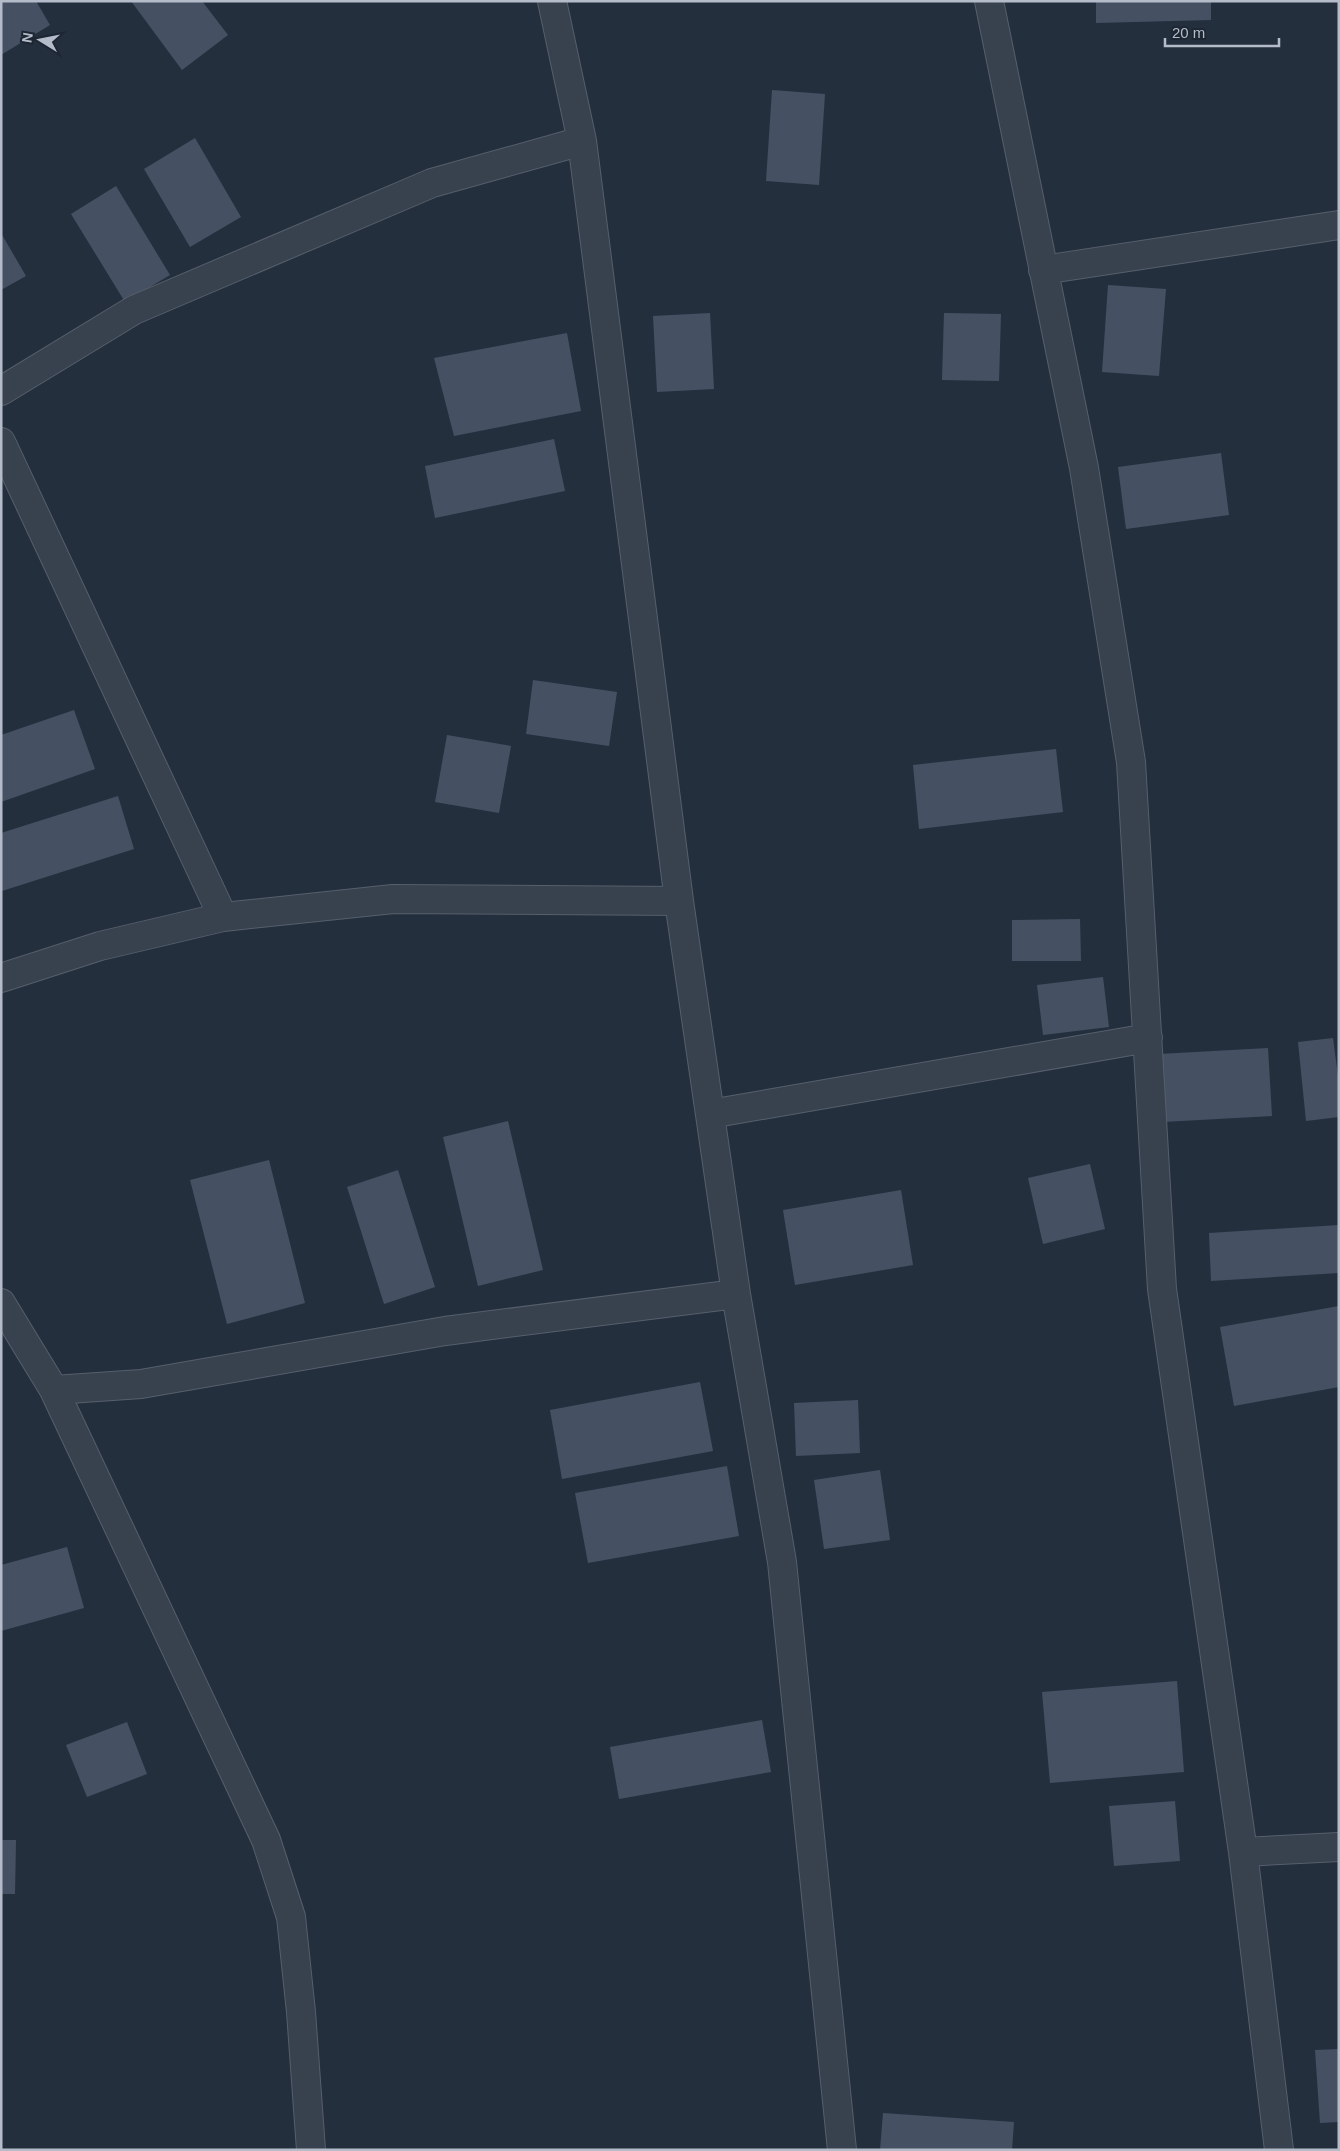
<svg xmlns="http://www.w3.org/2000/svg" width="1340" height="2151" font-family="Arial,sans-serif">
  <rect width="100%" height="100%" fill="#242f3e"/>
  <!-- building -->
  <path fill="#455162" d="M1 1H36L50 25 1 55Z
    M131 1H202L228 35 182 70Z
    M1096 1H1211V20L1096 23Z
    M772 90 825 94 819 185 766 181Z
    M195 138 241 217 190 247 144 169Z
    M116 186 170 275 125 302 71 214Z
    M1 233 26 276 1 290Z
    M1108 285 1166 289 1159 376 1102 372Z
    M710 313 714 389 657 392 653 316Z
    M944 313 1001 314 999 381 942 380Z
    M567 333 581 411 454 436 434 358Z
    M554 439 565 491 435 518 425 466Z
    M1221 453 1229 515 1126 529 1118 467Z
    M533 680 617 692 609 746 526 734Z
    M74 710 95 769 1 802V735Z
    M447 735 511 746 499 813 435 802Z
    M1056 749 1063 812 919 829 913 765Z
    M118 796 134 849 2 891 1 833Z
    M1080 919 1081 961H1012V920Z
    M1103 977 1109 1027 1043 1035 1037 985Z
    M1333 1038 1339 1084V1117L1306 1121 1298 1042Z
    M1268 1048 1272 1116 1163 1122 1159 1054Z
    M508 1121 543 1270 478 1286 443 1137Z
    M269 1160 305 1303 227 1324 190 1180Z
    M1090 1164 1105 1229 1043 1244 1028 1178Z
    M398 1170 435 1287 384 1304 347 1187Z
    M901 1190 913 1265 795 1285 783 1210Z
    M1339 1225V1273L1211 1281 1209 1233Z
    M1339 1306V1387L1234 1406 1220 1327Z
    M700 1382 713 1451 562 1479 550 1410Z
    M858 1400 860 1453 796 1456 794 1403Z
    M727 1466 739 1536 588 1563 575 1493Z
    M880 1470 890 1540 824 1549 814 1480Z
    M67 1547 84 1608 1 1631V1565Z
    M1177 1681 1184 1772 1050 1783 1042 1692Z
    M762 1720 771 1772 619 1799 610 1747Z
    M127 1722 147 1774 87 1797 66 1745Z
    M1175 1801 1180 1861 1114 1866 1109 1806Z
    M1 1840H16L15 1894H1Z
    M1339 2049V2122L1320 2123 1315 2050Z
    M883 2113 1014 2122 1012 2150H880Z"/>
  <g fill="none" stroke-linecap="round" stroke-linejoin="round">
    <defs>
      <path id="minor" d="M552 1 582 141 679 901 736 1294 782 1562 842 2150
        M989 1 1084 468 1131 762 1162 1289 1243 1852 1279 2150
        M1043 270 1339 225
        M1 391 134 310 432 183 582 141
        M1 442 223 917
        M1 978 100 946 223 917 393 899 679 901
        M710 1114 1148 1038
        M1 1303 54 1390 266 1840 291 1917 301 2012 311 2150
        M54 1390 141 1384 445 1331 736 1294
        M1243 1852 1339 1847"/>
    </defs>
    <!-- minor casing -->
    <use href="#minor" stroke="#565f6c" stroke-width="30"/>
    <!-- minor -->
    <use href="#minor" stroke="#38414e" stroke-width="28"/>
  </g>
  <!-- border -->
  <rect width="1340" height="2151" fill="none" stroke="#b4bcc9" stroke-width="5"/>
  <!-- north arrow -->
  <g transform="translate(40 40) rotate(280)" stroke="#1d2633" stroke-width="4" paint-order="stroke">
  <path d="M0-4L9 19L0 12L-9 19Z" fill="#b4bcc9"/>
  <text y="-8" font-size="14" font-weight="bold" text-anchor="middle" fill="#b4bcc9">N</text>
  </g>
  <!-- scale -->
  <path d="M1165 38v8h114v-8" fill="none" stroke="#b4bcc9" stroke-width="2.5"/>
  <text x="1172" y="38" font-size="15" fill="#b4bcc9" stroke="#1d2633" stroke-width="4" paint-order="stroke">20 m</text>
</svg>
